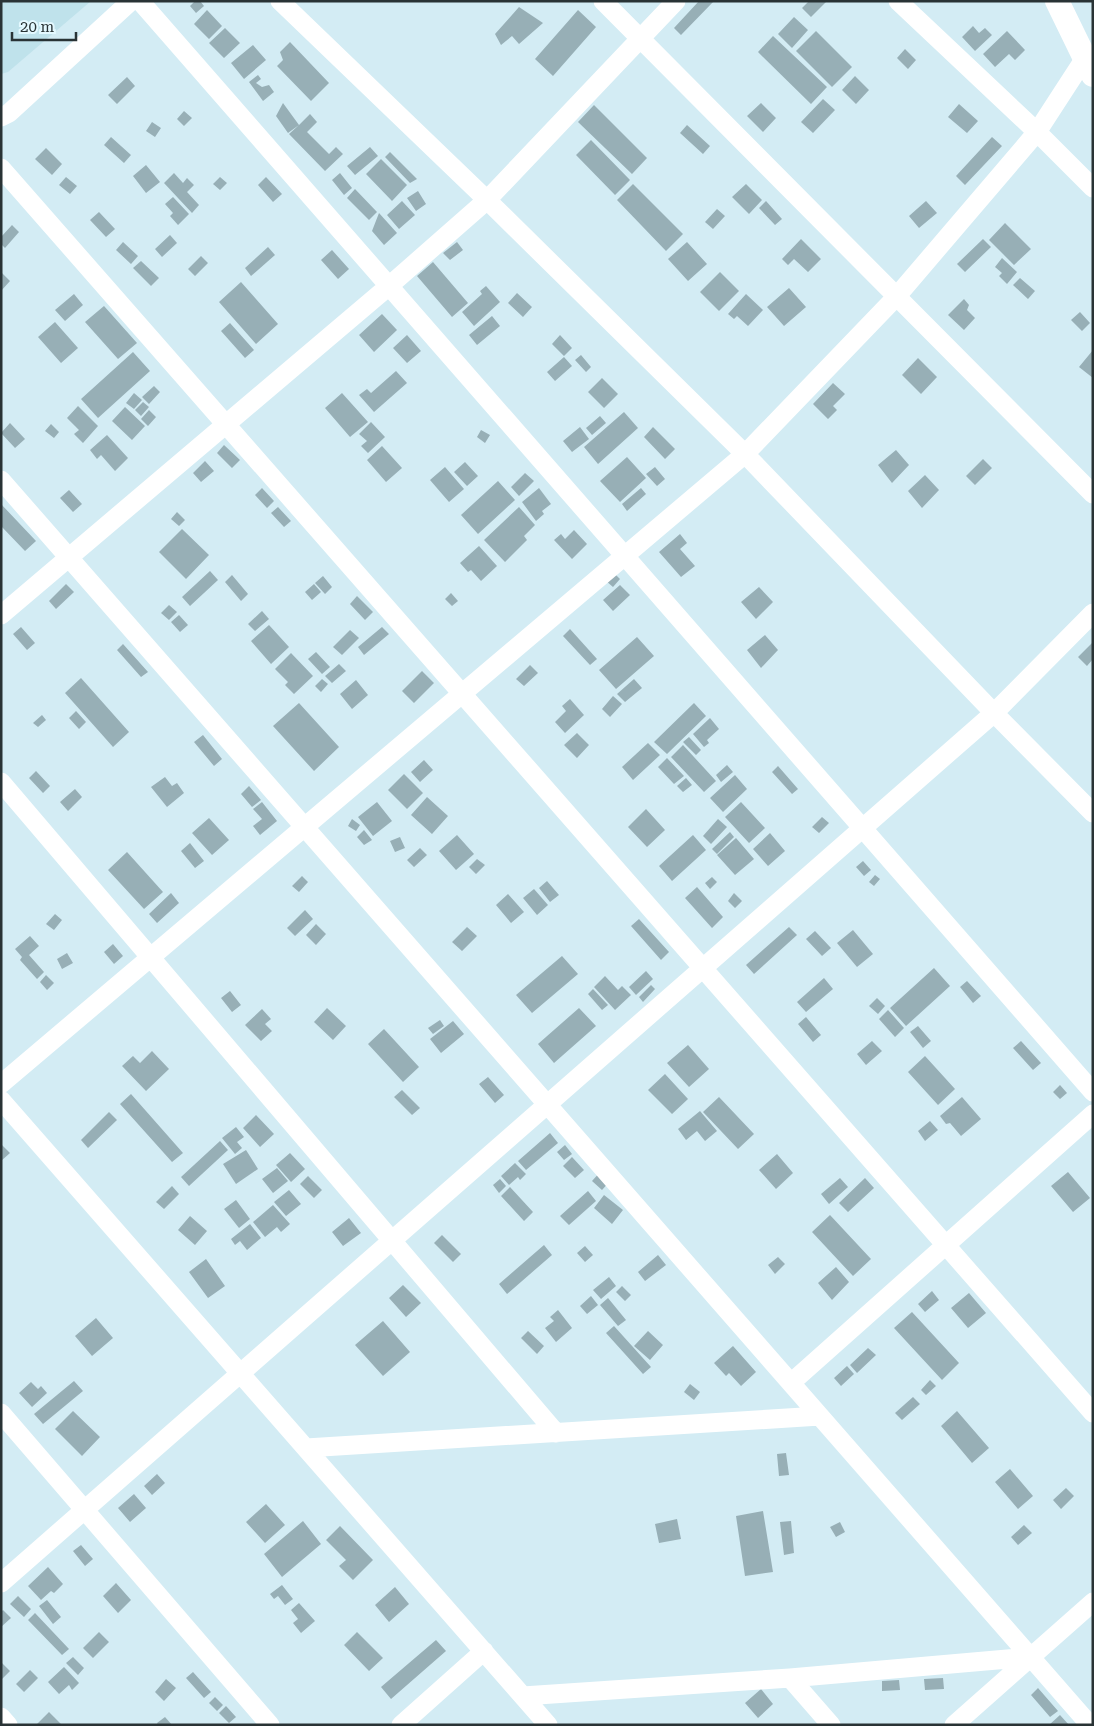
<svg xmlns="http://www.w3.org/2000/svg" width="1094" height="1726" font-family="'Roboto Serif',serif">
  <rect width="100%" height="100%" fill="#d3ecf4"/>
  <!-- built -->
  <path fill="#bfe2eb" d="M1 1H91L8 72 1 74Z"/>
  <!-- building -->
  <path fill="#97afb6" d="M195 1H200L204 6 196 13 190 6Z
    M699 1H714L681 35 674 28Z
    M809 1H827L811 17 802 8Z
    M519 7 543 23 519 44 512 36 501 45 495 34Z
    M207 10 222 26 209 39 194 24Z
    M578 10 596 27 553 76 535 59Z
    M794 17 808 30 792 48 778 34Z
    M973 26 979 33 985 28 992 35 975 51 962 37Z
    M225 28 240 43 224 58 209 43Z
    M816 31 852 67 832 87 796 51Z
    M1007 31 1025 50 1015 60 1009 54 995 67 983 54Z
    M773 36 827 87 811 104 758 52Z
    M290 42 329 83 311 101 277 66 283 60 280 52Z
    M253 45 266 60 244 79 231 63Z
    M905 49 916 60 908 69 897 58Z
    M258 75 261 79 256 83 262 87 269 85 274 92 263 101 249 82Z
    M855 76 869 90 856 104 842 90Z
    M127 77 135 86 117 104 108 95Z
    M823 99 835 110 813 133 801 122Z
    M283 103 299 125 310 114 317 122 307 132 329 154 336 147 343 154 325 171 289 134 299 125 288 133 276 116Z
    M761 103 776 118 763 132 747 116Z
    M959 104 978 121 967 133 948 117Z
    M594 105 647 158 632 174 578 122Z
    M184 111 192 118 184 126 177 119Z
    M152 122 161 128 155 137 146 131Z
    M687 125 710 146 703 154 680 133Z
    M111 137 131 155 124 163 104 145Z
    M992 137 1002 146 965 185 956 176Z
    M591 140 630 180 615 195 576 155Z
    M370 147 378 156 355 175 347 166Z
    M46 148 62 164 52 175 35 159Z
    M390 152 417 179 410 183 385 157Z
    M381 159 407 185 392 201 366 174Z
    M146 165 160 182 146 193 133 176Z
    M174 173 183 183 187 178 194 185 187 192 199 205 192 213 164 183Z
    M340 173 352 188 344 195 332 180Z
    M66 177 77 186 70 194 59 185Z
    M220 177 227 183 220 190 213 184Z
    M266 177 282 194 273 202 258 185Z
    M633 184 683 234 666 251 617 200Z
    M746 184 762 200 749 214 732 197Z
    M355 189 377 212 369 220 347 198Z
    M418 191 426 204 416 211 407 198Z
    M173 197 189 214 178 225 170 216 173 213 165 204Z
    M402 201 415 215 399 229 387 215Z
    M766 201 782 219 775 225 759 208Z
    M926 201 937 213 919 228 909 216Z
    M717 209 725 216 713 229 705 222Z
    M99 212 115 229 106 237 90 220Z
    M379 213 397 233 384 245 372 231Z
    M1005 223 1031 249 1014 265 989 240Z
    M12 225 19 232 5 248 1 244V237Z
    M170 235 177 243 162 257 155 249Z
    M801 239 821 259 808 272 794 259 788 265 782 259Z
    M983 239 991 247 965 272 957 264Z
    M123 242 138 256 131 264 116 250Z
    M457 242 463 250 450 260 443 253Z
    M687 242 707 264 688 281 668 259Z
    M268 247 275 255 251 276 245 268Z
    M332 250 349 269 338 279 321 260Z
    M201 256 208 263 195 276 188 269Z
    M1002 258 1017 272 1007 284 999 276 1002 273 995 267Z
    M141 261 159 278 151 286 133 268Z
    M433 262 468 303 452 317 417 276Z
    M1 272 10 281 1 291Z
    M720 272 739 291 719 311 700 292Z
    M1020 278 1035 291 1028 299 1013 285Z
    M241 282 278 324 256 344 219 302Z
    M486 286 500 302 474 326 462 312 482 294 480 291Z
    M789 288 806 307 784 326 767 307Z
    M517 293 532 307 523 317 508 303Z
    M74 294 83 305 65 321 55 310Z
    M746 294 763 310 748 326 737 316 734 319 728 314Z
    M964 299 969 305 967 310 975 318 964 330 948 315Z
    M104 306 137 343 118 359 85 322Z
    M1080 312 1090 323 1082 331 1071 320Z
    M382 314 397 330 374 352 359 335Z
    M492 316 500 326 477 345 469 335Z
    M55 322 78 348 61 363 38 337Z
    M230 323 254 350 245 358 221 331Z
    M407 335 421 351 407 363 393 348Z
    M560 335 572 348 564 356 552 344Z
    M1093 350V378L1079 367Z
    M133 352 150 371 98 418 81 399Z
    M581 355 591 367 586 372 575 360Z
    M564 357 572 366 555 381 547 372Z
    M918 358 937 377 921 394 902 375Z
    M396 371 407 383 374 412 359 395 367 389 371 393Z
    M602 378 618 394 604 408 588 392Z
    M833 383 845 394 833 406 837 410 828 419 813 404Z
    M154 386 160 392 149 404 142 397Z
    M134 393 142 400 134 409 126 403Z
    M342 393 368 422 350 437 325 408Z
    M143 402 149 407 141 416 135 410Z
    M78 406 98 426 83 443 74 434 79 430 67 418Z
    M125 407 145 426 132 440 112 421Z
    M149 410 156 417 148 426 141 419Z
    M624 412 638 428 598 464 584 447Z
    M600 416 606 423 592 435 586 428Z
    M371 422 385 437 368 453 361 446 367 441 359 434Z
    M10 423 25 439 15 448 1 433Z
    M51 424 59 432 54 438 45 431Z
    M580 427 589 439 572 452 563 441Z
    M653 427 675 449 665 459 644 437Z
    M481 430 490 435 485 443 477 437Z
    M107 435 128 458 115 471 101 455 97 459 90 450Z
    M224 445 240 460 232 468 217 453Z
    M382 446 402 468 386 482 367 460Z
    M896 450 909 465 892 483 878 465Z
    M627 457 646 478 620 502 600 481Z
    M983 459 992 468 975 485 966 476Z
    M205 461 214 471 201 482 193 473Z
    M465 462 478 476 467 486 454 472Z
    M445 467 464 489 449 502 430 480Z
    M655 467 665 479 657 486 646 474Z
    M525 473 534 481 519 496 511 487Z
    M925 475 939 490 922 508 908 491Z
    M498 481 515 500 478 534 461 515Z
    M262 488 274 501 267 508 255 495Z
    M539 488 551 504 542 511 544 514 536 521 522 502Z
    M641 488 646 494 627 511 622 504Z
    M69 490 82 504 73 512 60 498Z
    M1 504 36 541 25 551 1 526Z
    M278 507 291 521 284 527 271 513Z
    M519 507 535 525 524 536 527 540 505 562 484 540Z
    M177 512 185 520 179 526 171 519Z
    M182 529 209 555 186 579 159 552Z
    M574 530 587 544 572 559 554 540 561 534 565 539Z
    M680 534 687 543 680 549 695 566 681 577 659 552Z
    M479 546 497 566 481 581 471 570 468 572 460 563Z
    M210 571 218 580 190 606 182 597Z
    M614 573 620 579 613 587 606 581Z
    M232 575 248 594 241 601 225 582Z
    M323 576 332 587 325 594 315 583Z
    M66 584 74 592 56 609 49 601Z
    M314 584 321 592 312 600 305 592Z
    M620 585 630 595 613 611 603 600Z
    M759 587 773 602 756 619 741 602Z
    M451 593 458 601 452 606 445 599Z
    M357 596 373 612 365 620 350 604Z
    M169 605 177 612 169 620 161 613Z
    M262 611 269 619 255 631 248 624Z
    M179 615 188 625 180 632 171 622Z
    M269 625 289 647 271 664 251 641Z
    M21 627 35 643 27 650 13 634Z
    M382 627 389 634 364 655 358 647Z
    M570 629 597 659 590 665 563 636Z
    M350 630 359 638 342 655 333 647Z
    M765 635 778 650 761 668 747 650Z
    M637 637 654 656 616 689 599 670Z
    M1093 642V659L1087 666 1078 657Z
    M123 644 148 672 141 677 117 650Z
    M316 652 330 667 322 674 308 659Z
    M291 653 313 676 294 694 285 685 288 682 275 669Z
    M339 664 346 671 332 683 325 676Z
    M530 665 538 673 524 686 516 679Z
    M422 671 434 683 414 703 402 691Z
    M81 678 129 732 113 747 65 693Z
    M322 679 328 684 321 692 315 686Z
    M634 679 642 688 625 702 617 694Z
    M356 680 368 695 352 709 340 694Z
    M613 696 622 704 610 717 602 709Z
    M570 699 584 715 565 733 555 722 566 711 562 706Z
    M299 703 339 747 314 771 273 726Z
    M694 703 706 716 667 754 654 742Z
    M76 711 86 722 79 729 69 718Z
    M42 715 46 720 38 727 33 723Z
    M710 718 719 729 707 740 709 743 704 747 693 734Z
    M577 733 589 745 577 758 564 745Z
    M203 735 222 759 214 766 194 742Z
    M689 737 701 750 696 755 683 742Z
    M648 743 660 755 633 780 622 767Z
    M683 745 716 781 704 792 671 757Z
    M667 758 684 776 674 784 658 767Z
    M424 760 433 770 420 782 411 772Z
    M727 765 733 772 721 782 716 775Z
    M778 766 798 789 792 794 772 772Z
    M36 771 50 786 43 793 29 778Z
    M404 774 423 793 407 809 388 790Z
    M735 775 747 789 723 812 710 798Z
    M165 777 172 786 177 783 184 793 167 807 151 787Z
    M686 778 692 785 683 792 677 786Z
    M249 786 261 800 252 807 241 794Z
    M75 789 82 797 68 811 60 802Z
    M427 797 448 816 432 834 411 815Z
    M262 802 277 821 260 835 253 826 262 819 253 809Z
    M377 802 392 821 373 836 358 817Z
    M741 802 765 828 749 843 725 817Z
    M646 809 665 830 647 847 628 827Z
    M822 817 829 823 819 833 812 827Z
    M209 818 229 840 212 855 192 833Z
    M352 819 360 825 356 831 348 826Z
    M718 819 727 827 711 844 703 836Z
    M364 830 372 840 364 845 357 837Z
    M730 832 734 837 717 854 712 849Z
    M770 833 785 851 768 866 753 849Z
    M457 835 474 854 456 870 439 851Z
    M693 835 706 850 672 881 659 866Z
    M400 837 405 848 395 852 390 841Z
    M736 838 754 859 735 875 717 855Z
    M190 843 204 861 195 868 181 851Z
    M420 848 427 855 414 867 407 860Z
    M127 852 163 892 144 909 108 870Z
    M477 859 485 865 476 874 469 867Z
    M863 861 871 870 864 876 856 867Z
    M875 875 880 879 874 886 869 882Z
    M302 876 308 882 299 892 292 886Z
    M712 877 717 882 710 889 705 883Z
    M547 881 559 895 550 902 539 888Z
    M697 887 723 917 712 928 685 898Z
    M534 889 548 905 537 915 523 898Z
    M171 893 179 903 157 923 149 914Z
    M734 893 742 901 735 908 728 901Z
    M508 894 524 912 511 923 496 905Z
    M305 910 313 919 295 936 287 928Z
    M55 914 62 920 54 930 46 924Z
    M639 919 669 952 661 960 631 926Z
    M316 924 326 934 316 945 306 935Z
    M467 927 477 936 462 951 452 942Z
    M789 927 797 935 754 974 746 965Z
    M853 930 873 954 857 967 837 943Z
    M815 931 831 948 822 956 806 939Z
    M30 936 39 946 29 955 44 972 37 979 20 960 22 957 15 949Z
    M113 944 123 956 114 964 104 952Z
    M67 953 73 963 62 969 57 959Z
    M562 956 578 974 532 1013 516 995Z
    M934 968 950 986 906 1026 890 1008Z
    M646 971 653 979 636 995 629 987Z
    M46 975 54 983 47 990 40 982Z
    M605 976 618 990 622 986 631 995 615 1010 594 987Z
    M824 978 833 989 806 1012 797 1002Z
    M967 981 981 996 973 1003 960 987Z
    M651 985 655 989 643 1002 639 997Z
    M593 989 608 1005 602 1010 588 994Z
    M230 991 241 1005 232 1012 221 998Z
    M877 998 885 1006 878 1014 869 1006Z
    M327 1008 346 1026 333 1040 314 1022Z
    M579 1008 596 1026 554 1063 538 1044Z
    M262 1009 271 1019 265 1024 272 1031 261 1041 245 1025Z
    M888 1010 904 1028 895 1037 879 1019Z
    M806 1017 821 1035 813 1042 798 1024Z
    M440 1020 444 1026 433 1034 428 1028Z
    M453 1021 464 1034 441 1053 430 1039Z
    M918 1026 931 1041 923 1048 910 1032Z
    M384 1029 419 1067 403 1082 368 1044Z
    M872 1041 882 1051 866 1065 857 1054Z
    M1021 1041 1041 1063 1033 1070 1013 1048Z
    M688 1045 709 1069 689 1087 667 1063Z
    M152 1051 169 1069 146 1091 122 1066 133 1056 140 1063Z
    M925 1056 955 1089 938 1105 908 1072Z
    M665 1074 688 1099 672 1114 648 1090Z
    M488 1077 504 1095 495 1103 479 1084Z
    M1060 1085 1067 1093 1060 1099 1053 1092Z
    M402 1090 420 1108 412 1115 394 1097Z
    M131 1094 183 1153 172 1162 120 1104Z
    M719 1097 754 1134 738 1149 703 1112Z
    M962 1097 981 1119 961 1136 950 1123 946 1124 940 1116Z
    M700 1111 717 1131 705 1141 697 1131 686 1140 678 1129Z
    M109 1112 117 1120 88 1148 81 1140Z
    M256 1115 274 1134 260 1147 243 1128Z
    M930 1121 938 1130 925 1141 918 1131Z
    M236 1127 244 1137 237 1142 242 1148 235 1154 222 1138Z
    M550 1133 558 1143 526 1170 518 1161Z
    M220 1141 228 1150 189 1186 181 1177Z
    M1 1144 10 1153 1 1161Z
    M565 1145 572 1154 564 1160 557 1152Z
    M246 1150 258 1169 236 1184 223 1164Z
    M290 1153 305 1169 291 1182 276 1165Z
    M777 1154 793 1173 776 1189 759 1170Z
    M572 1157 584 1170 575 1178 563 1166Z
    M515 1163 526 1174 520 1180 518 1177 509 1185 501 1176Z
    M277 1168 288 1181 273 1193 262 1179Z
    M601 1171 611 1180 602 1190 592 1181Z
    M1068 1172 1090 1198 1073 1212 1051 1186Z
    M308 1176 322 1190 314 1198 300 1184Z
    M840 1178 848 1187 829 1204 821 1194Z
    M865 1178 874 1188 848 1212 839 1203Z
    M500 1179 506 1186 499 1193 493 1185Z
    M172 1186 179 1194 164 1209 156 1202Z
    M510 1187 533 1212 524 1221 501 1196Z
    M289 1190 301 1204 286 1216 274 1202Z
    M588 1191 596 1201 569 1225 560 1216Z
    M604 1195 623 1210 612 1224 594 1208Z
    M236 1200 250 1219 239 1228 224 1209Z
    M273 1205 290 1224 281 1232 277 1227 265 1237 253 1222Z
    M830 1215 871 1259 853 1276 812 1232Z
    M190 1216 207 1231 195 1245 178 1230Z
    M349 1218 361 1233 343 1246 332 1232Z
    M250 1224 261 1238 247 1250 240 1241 235 1245 231 1239Z
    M442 1235 461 1254 453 1262 434 1243Z
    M544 1245 552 1255 507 1294 499 1284Z
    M585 1246 593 1255 585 1262 577 1253Z
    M658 1255 666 1265 645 1281 638 1272Z
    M778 1257 785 1264 775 1274 768 1265Z
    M206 1259 225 1286 208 1298 189 1272Z
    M836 1267 849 1282 832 1300 818 1283Z
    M609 1277 616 1286 601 1299 593 1290Z
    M403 1285 421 1303 406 1317 389 1298Z
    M622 1286 631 1295 625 1301 616 1292Z
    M932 1291 939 1300 925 1312 918 1304Z
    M969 1293 986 1313 968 1328 951 1308Z
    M591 1296 598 1305 587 1314 580 1306Z
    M608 1298 626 1320 618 1326 600 1305Z
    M558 1310 572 1328 556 1342 545 1328 554 1321 550 1317Z
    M912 1312 959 1363 942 1380 894 1328Z
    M96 1318 113 1338 92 1356 75 1336Z
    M383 1321 410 1352 383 1376 355 1345Z
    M614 1326 651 1367 643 1374 606 1333Z
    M528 1331 544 1346 537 1354 521 1338Z
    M648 1331 663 1345 650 1360 634 1346Z
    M733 1346 756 1372 741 1386 729 1373 726 1376 714 1363Z
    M868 1348 876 1355 857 1373 850 1365Z
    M847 1366 854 1374 841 1386 834 1378Z
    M930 1380 936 1386 926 1395 921 1390Z
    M74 1381 83 1391 43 1424 34 1414Z
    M31 1382 38 1389 41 1386 47 1393 32 1407 19 1393Z
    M690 1384 700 1392 694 1400 684 1392Z
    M913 1397 920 1404 902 1420 895 1413Z
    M73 1411 100 1437 82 1456 55 1429Z
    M957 1411 989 1448 972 1463 941 1426Z
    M786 1453 789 1475 779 1476 777 1454Z
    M1010 1469 1033 1496 1018 1509 995 1482Z
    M157 1474 165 1483 152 1495 144 1486Z
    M1066 1488 1074 1496 1061 1509 1053 1500Z
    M134 1494 146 1508 130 1522 118 1508Z
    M266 1504 285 1525 265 1543 246 1522Z
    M763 1511 773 1572 745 1576 736 1516Z
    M677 1519 681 1539 659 1543 655 1524Z
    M303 1521 321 1544 282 1577 264 1554Z
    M791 1521 794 1553 784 1555 780 1522Z
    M840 1522 845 1532 836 1537 830 1527Z
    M1024 1525 1032 1533 1018 1545 1011 1537Z
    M340 1526 373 1560 353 1580 339 1566 346 1560 326 1540Z
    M81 1545 93 1559 85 1566 73 1551Z
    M48 1567 63 1584 54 1593 51 1591 41 1600 28 1586Z
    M116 1583 131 1600 118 1613 103 1596Z
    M282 1585 293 1599 285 1605 278 1596 274 1599 270 1594Z
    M395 1587 409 1604 389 1622 375 1605Z
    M18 1596 31 1609 24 1617 10 1604Z
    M47 1600 61 1617 53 1624 39 1606Z
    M299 1603 315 1621 301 1633 293 1623 298 1619 291 1610Z
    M3 1610 11 1618 1 1627V1612Z
    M35 1613 69 1649 62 1655 28 1620Z
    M99 1632 109 1642 93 1658 83 1648Z
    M357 1632 383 1658 369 1671 344 1645Z
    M436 1640 446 1651 391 1699 381 1687Z
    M73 1657 84 1668 78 1675 66 1663Z
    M1 1662 10 1671 1 1680Z
    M64 1667 79 1683 72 1690 69 1685 59 1694 48 1682Z
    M30 1670 38 1678 24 1692 16 1684Z
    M193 1672 211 1692 204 1698 186 1678Z
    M943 1678 944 1689 925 1690 924 1679Z
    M166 1679 176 1688 164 1701 155 1692Z
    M899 1680 900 1690 882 1691V1681Z
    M1038 1688 1058 1711 1050 1717 1031 1695Z
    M761 1689 773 1704 758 1718 745 1703Z
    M215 1697 223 1705 217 1711 209 1703Z
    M226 1706 236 1717 229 1723 219 1713Z
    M49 1712 62 1725H36Z
    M1060 1715 1069 1725H1049Z
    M165 1717 172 1725H158L157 1723Z"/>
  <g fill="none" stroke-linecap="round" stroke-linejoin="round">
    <!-- minor -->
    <path stroke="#fff" stroke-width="19" d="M140 1 1093 1092
      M280 1 487 200 745 454 994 713 1093 813
      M603 1 1093 494
      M898 1 1037 132 1093 188
      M1 117 9 113 131 1
      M1 168 1093 1413
      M1 480 1090 1725
      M1 615 389 286 487 200 676 1
      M1 782 556 1433
      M1 1084 745 454 897 296 1037 132 1085 58 1093 56
      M1 1100 548 1725
      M792 1382 1093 1114
      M1 1413 270 1725
      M306 1448 820 1416
      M1 1583 994 713 1093 613
      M790 1678 831 1725
      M523 1696 790 1678 1031 1657
      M1 1717 8 1725
      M401 1725 484 1651
      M954 1725 1093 1602"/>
    <!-- tertiary -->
    <path stroke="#fff" stroke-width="24" d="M1057 1 1093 75"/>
  </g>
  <!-- border -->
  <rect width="1094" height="1726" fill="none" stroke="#293335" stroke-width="5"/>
  <!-- scale -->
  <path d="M12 32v8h64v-8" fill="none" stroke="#293335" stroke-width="2.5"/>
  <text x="20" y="32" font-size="15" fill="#293335" stroke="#e4f9ff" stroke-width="4" paint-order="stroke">20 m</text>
</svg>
